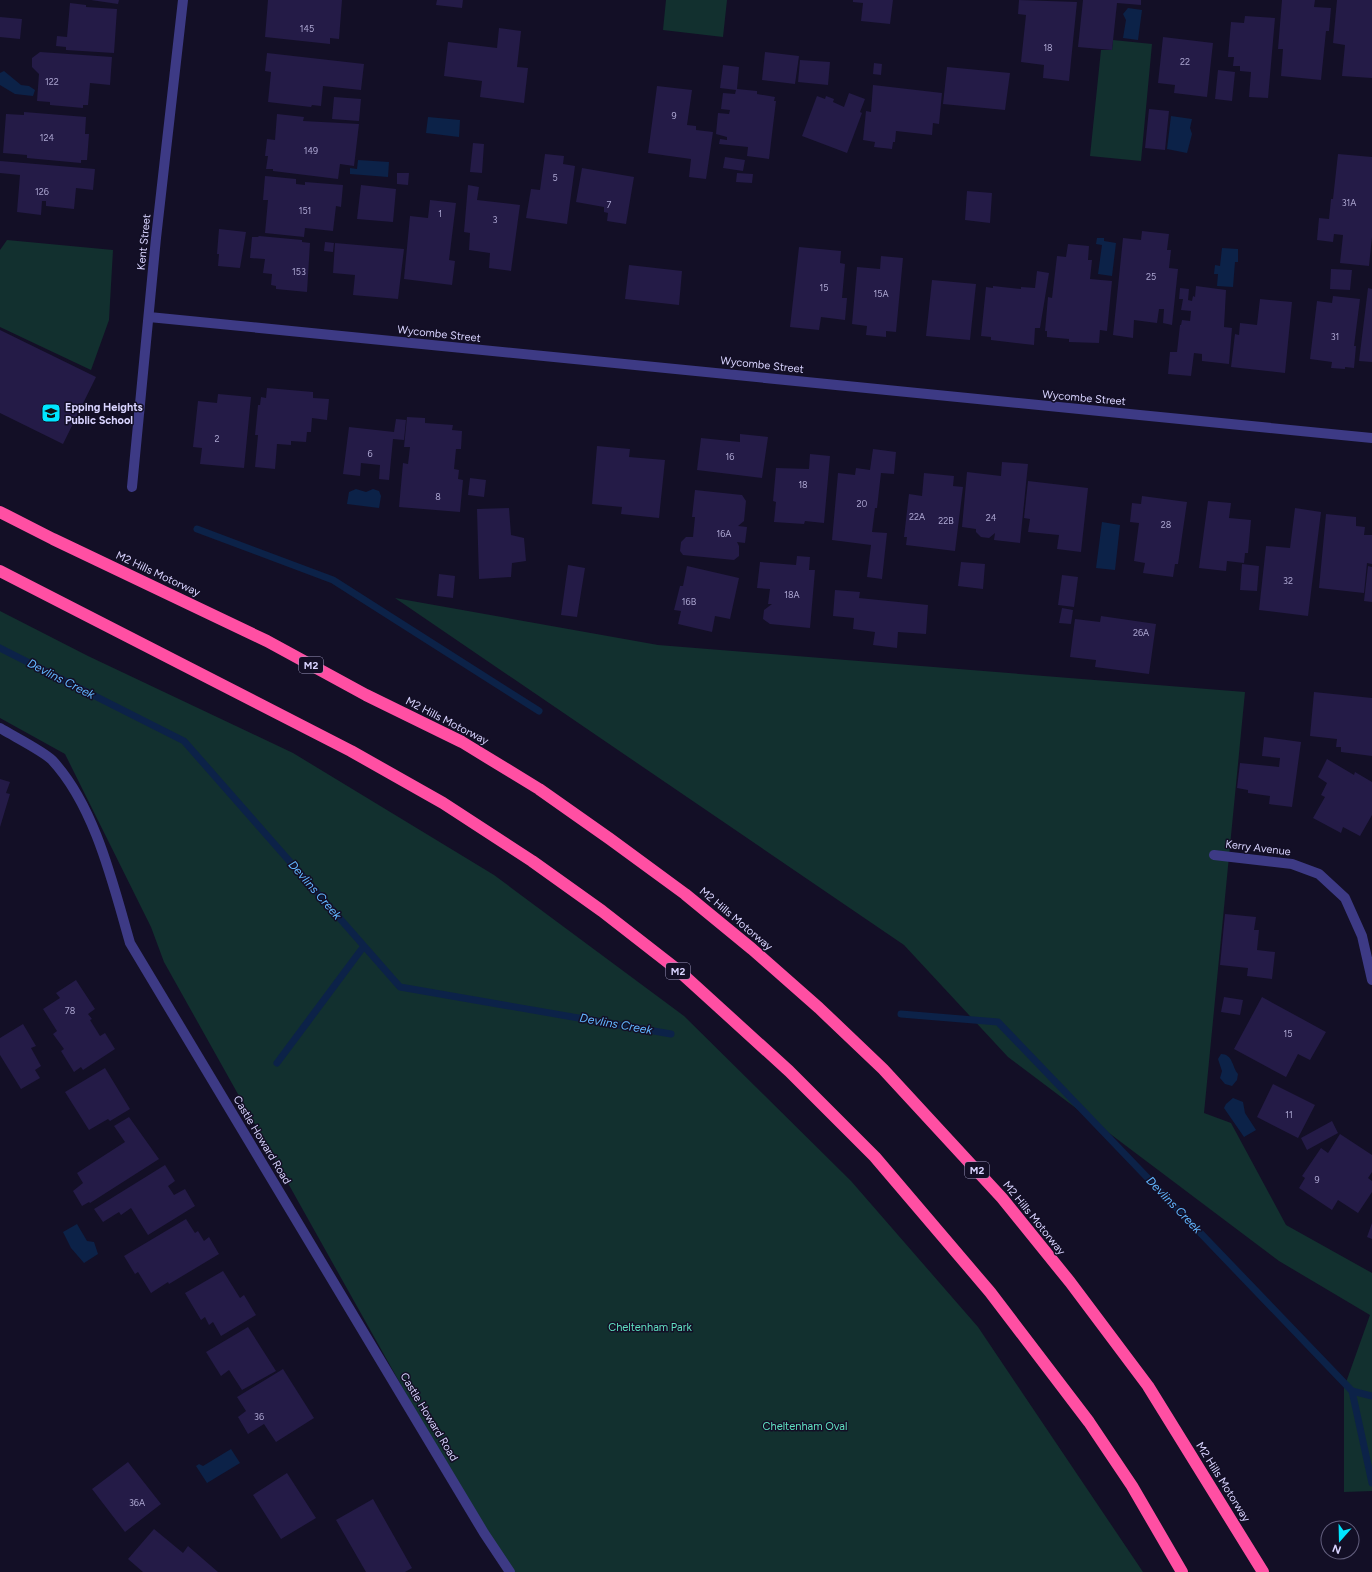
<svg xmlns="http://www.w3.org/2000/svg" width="1372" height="1572" font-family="Figtree,sans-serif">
  <rect width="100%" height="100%" fill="#130f26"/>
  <!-- green -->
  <path fill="#12302f" d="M666 0H727L723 37 663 30Z
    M1113 40 1152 44 1141 161 1090 156 1101 50H1112Z
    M7 240 113 250 109 320 91 370 0 327V250Z
    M395 598 658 645 1245 692 1204 1113 1231 1123 1286 1225 1372 1273V1491L1344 1492V1388L1370 1315 1279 1261 1008 1057 904 945Z
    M0 611 88 656 293 753 494 875 684 1016 851 1181 978 1327 1143 1572H510L484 1533 164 962 151 927 65 754 0 718Z"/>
  <!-- water -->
  <path fill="#0c2248" d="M1128 8 1142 10 1138 40 1123 38 1126 20 1123 14Z
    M4 71 21 85 29 86 35 90 33 96 15 94 0 85V73Z
    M1171 116 1192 119 1190 128 1192 134 1187 153 1167 149Z
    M428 117 460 120 459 137 426 133Z
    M358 160 389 162 388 177 350 174V168L357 169Z
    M1097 238H1104V241L1116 243 1112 276 1098 274 1102 245 1096 244Z
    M1222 248 1238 249V262H1235L1233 287 1217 286 1218 274H1214L1215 265 1220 266Z
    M356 489 366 492 373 489 379 491 381 496 379 508 347 504 349 492Z
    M1102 522 1120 525 1115 570 1096 568Z
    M1221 1054C1233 1054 1232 1067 1238 1074L1237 1080 1232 1086 1225 1084 1220 1078 1222 1071 1218 1059Z
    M1233 1098 1243 1102 1245 1113 1256 1130 1244 1137 1224 1108 1226 1104Z
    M77 1224 87 1241 94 1242 98 1254 84 1263 71 1248 63 1232Z
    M231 1449 240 1463 207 1483 196 1466 199 1464 203 1466Z"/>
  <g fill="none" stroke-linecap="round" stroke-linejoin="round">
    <!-- stream -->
    <path stroke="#0c2248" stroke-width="7" d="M197 529 333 580 539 711
      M0 648 184 741 400 987 671 1034
      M901 1014 998 1022 1352 1391 1372 1483
      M277 1063 364 946
      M1352 1391 1372 1396"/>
  </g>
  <!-- building -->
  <path fill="#241b47" d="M91 0H119L118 4Z
    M268 0H342L339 39 330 38V44L265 37Z
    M437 0H463L462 8 436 5Z
    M853 0H893L890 24 861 21 863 3 853 2Z
    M1019 0 1077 2 1069 81 1043 78 1044 65 1021 62 1026 15 1018 14Z
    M1083 0H1141V5L1117 3 1112 50 1078 47Z
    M1282 0H1315L1314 7 1331 8 1329 31H1326L1321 80 1281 76 1283 49H1278Z
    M1337 0H1372V78L1342 76 1345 45 1333 43Z
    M70 3 86 5V7L117 9 114 53 66 50V47L56 46 57 36 67 37Z
    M1245 16 1275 18 1268 98 1249 97 1251 72 1240 71V66H1233L1234 57H1228L1231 22 1244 23Z
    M0 17 22 19 20 39 0 37Z
    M499 28 521 31 517 67 528 68 524 103 480 97 482 81 444 76 448 42 497 48Z
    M1163 37 1213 43 1207 97 1174 93 1175 85 1158 83Z
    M40 52 112 57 110 85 90 83 88 105H83V108L50 105V102L37 101 39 74 32 67V58Z
    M765 52 799 56 795 84 762 80Z
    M267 53 364 64 361 90 323 86 321 106 312 105 311 107 268 102 271 72 265 71Z
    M800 60 830 62 828 85 798 82Z
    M874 63 882 64 881 75 873 74Z
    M723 65 739 67 737 89 757 91V94L775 97 774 101H776L769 159 747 156 748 147 719 144 720 139 727 140V137L716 134 718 113 729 114 730 110 721 109 723 93 735 94 736 90 720 88Z
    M947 67 1010 73 1005 110 943 104Z
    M1218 70 1235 72 1232 101 1215 99Z
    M873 85 942 93 939 124 933 123 932 135 896 131 895 142H893L892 149 874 147 875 142 863 140 866 111 871 112Z
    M657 86 692 90 687 125 696 126V130L713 132 706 179 689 177 691 159 648 153Z
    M849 93 865 99 860 112 862 113 847 153 802 136 817 96 825 99 826 96 834 99 833 102 844 107Z
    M334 97 361 99 359 121 332 119Z
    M1149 109 1169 111 1165 150 1145 148Z
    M24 112 86 117 85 134H89L87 160H81V163L27 158V155L3 153 6 114 24 115Z
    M277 114 304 117 303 121 359 124 354 166 340 164 338 179 273 171V169H266L268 156H265L267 139 275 140Z
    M473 143 484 144 482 173 470 172Z
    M545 154 564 156 563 164 575 166 567 224 526 218 531 189 540 190Z
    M1338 154 1372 157V237L1369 266 1340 263 1343 235 1334 234 1333 242 1317 240 1319 218 1329 219 1331 199H1333Z
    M725 157 745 160 743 171 723 168Z
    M0 161 95 169 93 190 76 188 74 209 46 206V201H42L41 215 17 212 20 175 0 173Z
    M582 168 634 177 626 224 607 221 608 213 604 212V207L576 202Z
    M397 173H409L408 185 397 184Z
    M737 173 753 174 752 183 736 182Z
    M265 176 296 179V184L305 185V182L343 185 341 207 336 206 333 231 305 228 304 237 265 233 268 200H263Z
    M361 185 396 189 393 222 357 219Z
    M468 185 479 187 477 200 520 205 511 271 489 268 490 253 469 250 470 233 464 232Z
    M967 191 992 193 990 223 965 220Z
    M430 200 456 203 449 260 455 261 452 285 404 279 410 216 428 218Z
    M219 229 246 232 240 268 218 266 219 254H217Z
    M1142 231 1169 234 1167 250H1171L1169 268 1178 269 1172 325 1163 323 1164 309H1159L1157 323 1134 320 1133 338 1113 335 1123 238 1141 240Z
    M259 236 302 240V242L310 243 307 292 276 289V286L271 285 272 274 263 273 265 259 250 258 252 237H258Z
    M325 242 334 243 333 252 324 251Z
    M335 243 404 249 398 299 353 295 355 275 333 273Z
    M1068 244 1089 246 1088 260H1092L1090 279 1112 281 1107 331 1100 330 1099 343 1069 342V339L1047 337V331H1045L1048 297 1052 298 1057 256 1066 257Z
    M799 247 841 251 840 263 845 264 842 298H847L845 320 821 317 819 330 790 327Z
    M881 256 903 258 896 332 886 331V337L866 335 867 326 852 324 857 267 880 269Z
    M629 265 682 271 679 305 625 299Z
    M1331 269 1352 270 1350 290 1330 289Z
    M1037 271 1049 273 1040 328H1035L1034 345 991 340V337L981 336 986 287 993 288V286L1021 289V287L1035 288Z
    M932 280 976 284 970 340 926 336Z
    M1196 286 1226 290 1224 327 1232 328 1229 364 1202 361V354L1194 353 1191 376 1168 374 1170 352H1177L1180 325H1181L1182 320 1190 321 1191 311 1181 310 1183 299H1179L1180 288 1189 289 1188 300 1192 301 1193 296 1195 297Z
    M1368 288 1372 289V362L1359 361Z
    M1333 296 1360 299 1354 346H1356L1354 368 1345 367V369L1331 368 1332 362 1310 359 1317 301 1332 303Z
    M1260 299 1292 302 1285 373 1231 367 1235 334 1239 335 1240 323 1257 325Z
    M0 330 96 377 63 444 0 413Z
    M267 388 313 392V398L329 399 327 420 312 418 311 432H307L306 442 291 441V445L277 444 275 469 255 467 258 435H255L258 405H260L261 397 266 398Z
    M218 394 251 397 244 468 200 464 202 448 193 447 198 401 217 403Z
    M407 417 425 418V423L453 425 452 430 462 431 461 449H456L454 469 459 470 458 479 463 480 460 512 399 507 403 463 408 464 410 447H404Z
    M396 419 406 420 404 440 393 439 389 480 379 479 380 465 361 463 360 476 343 474 349 427 394 432Z
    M740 434 768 437 762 478 697 470 701 438 740 442Z
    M597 446 630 449 629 457 665 460 659 518 621 514 622 507 592 504Z
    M873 449 896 452 894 474 881 473 877 508H875L872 532 887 533 882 579 867 577 871 545 832 540 838 473 855 475 856 468 870 470Z
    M810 454 830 456 824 523 805 521 804 524 774 522 776 502 773 501 776 468 809 469Z
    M1002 462 1028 464 1020 543 994 540 995 533 989 538 981 537 976 532V529L962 527 967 472 1001 476Z
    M924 473 954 476 953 486 963 487 955 551 906 545 907 537H904L909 494 922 496Z
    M470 478 486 480 484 497 468 495Z
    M1028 481 1088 488 1081 552 1057 549 1059 535 1028 532 1030 519 1024 518Z
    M695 490 742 495 746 501 744 521 738 526 747 527 745 543 737 542 739 546V556L734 560 683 555 680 551 681 542 686 537H693L695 517H692Z
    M1142 496 1187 502 1178 564H1175L1173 577 1143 573 1145 563 1134 561 1139 523 1130 522 1132 503 1141 504Z
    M1208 501 1231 503 1229 518 1251 520 1248 553H1245L1244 563 1227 561 1226 571 1199 568Z
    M509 508 511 535 524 538 526 561 512 563 511 577 479 579 477 509Z
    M1295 508 1321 512 1308 616 1259 610 1266 546 1290 548Z
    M1326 514 1356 517V526L1365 527 1364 535H1372V564L1367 563 1364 593 1319 588Z
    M797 556 810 557 809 570H815L810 628 770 624 763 619 764 610 772 604H768L770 589 757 588 760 562 796 565Z
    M961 562 985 564 983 589 958 586Z
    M1242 564 1259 566 1257 591 1240 590Z
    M568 565 585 568 577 617 561 615Z
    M687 566 739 578 730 619 715 616 712 632 678 624 681 611 674 610 680 586H683Z
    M1368 566 1372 567V602L1364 601Z
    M439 574 455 576 453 598 437 596Z
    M1062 575 1078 577 1074 607 1058 605Z
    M835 590 860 592 859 598 928 605 926 634 898 632 897 648 873 645 875 632 853 629 854 618 833 616Z
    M1062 608 1073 610 1071 624 1059 623Z
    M1101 616 1156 624 1149 674 1095 667 1096 660 1070 657 1075 619 1100 622Z
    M1314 692 1372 698V756L1341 752V747H1336L1337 739 1310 736Z
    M1264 737 1301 742 1292 807 1269 804 1270 796 1248 793V790L1237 788 1240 763 1279 767 1280 758 1262 756Z
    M1327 759 1354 775 1355 772 1372 782V815L1360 836 1343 827 1341 833 1313 818 1325 797 1321 795 1327 783 1318 777Z
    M0 779 10 782 6 793 10 794 0 827Z
    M1225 914 1256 917 1254 930H1259L1257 950 1275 952 1272 979 1247 976 1248 968 1220 965Z
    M76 980 95 1009 88 1014 92 1019 90 1020 100 1036 105 1033 115 1049 83 1070 81 1067 74 1072 61 1051 64 1049 53 1034 57 1031 43 1009 60 998 56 993Z
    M1224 997 1243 1000 1240 1015 1221 1012Z
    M1262 997 1326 1032 1310 1060 1298 1054 1286 1077 1234 1049Z
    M23 1024 36 1046 31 1048 41 1066 35 1070 40 1078 21 1089 0 1055V1038Z
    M105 1068 130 1109 110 1121 108 1119 89 1130 65 1092Z
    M1273 1084 1315 1105 1298 1138 1257 1117Z
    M129 1117 159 1159 90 1203 89 1202 82 1206 73 1191 83 1183 77 1173 125 1142 114 1126Z
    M1332 1121 1338 1133 1307 1150 1301 1138Z
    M1340 1134 1372 1155V1172L1368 1178 1372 1181V1192L1358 1213 1338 1200 1332 1210 1299 1188 1305 1178 1302 1176 1321 1148 1328 1153Z
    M165 1165 175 1181 168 1186 174 1195 185 1189 195 1206 148 1235 131 1208 121 1215 119 1212 103 1222 94 1209Z
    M186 1219 195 1233 198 1231 204 1241 209 1237 219 1254 169 1284 168 1282 151 1293 138 1272 135 1274 124 1256Z
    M1372 1223V1239L1367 1237Z
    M223 1271 240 1298 244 1295 256 1315 221 1336 213 1322 209 1325 205 1317 201 1320 185 1293Z
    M248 1327 276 1371 242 1390 229 1370 221 1376 206 1352Z
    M283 1369 314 1418 276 1442 264 1424 248 1434 238 1417 246 1411 237 1397Z
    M128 1462 161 1504 125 1532 92 1489Z
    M287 1473 316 1518 281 1539 253 1495Z
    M373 1499 412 1568 405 1572H366L336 1520Z
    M154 1529 183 1553 188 1546 218 1572H143L128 1559Z"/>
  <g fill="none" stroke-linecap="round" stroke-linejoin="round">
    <!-- minor -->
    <path stroke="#3d3a85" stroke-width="10" d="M149 317 1372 438
      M132 487 156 238 183 0
      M0 728C13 736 43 751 52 760 95 806 113 884 130 943L484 1533 510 1572
      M1214 855 1292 864 1319 874 1345 898 1362 936 1372 980"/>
    <!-- motorway -->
    <path stroke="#ff4fa3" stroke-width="12" d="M0 512 53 539 267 641 366 695 462 742 539 789 610 839 685 894 752 949 819 1008 883 1069 1002 1198 1070 1282 1148 1386 1263 1572
      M0 571 351 751 443 803 532 861 602 911 679 971 789 1071 875 1157 990 1292 1089 1422 1132 1486 1182 1572"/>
  </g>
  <!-- icons -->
  <defs>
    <symbol id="school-square" viewBox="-11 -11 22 22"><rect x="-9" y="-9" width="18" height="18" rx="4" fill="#00e5ff" stroke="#130f26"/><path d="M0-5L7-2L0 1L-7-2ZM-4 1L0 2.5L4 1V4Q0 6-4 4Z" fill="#111"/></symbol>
  </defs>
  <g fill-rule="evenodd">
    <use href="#school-square" x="40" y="402" width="22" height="22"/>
  </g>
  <g text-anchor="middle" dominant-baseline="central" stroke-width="3" stroke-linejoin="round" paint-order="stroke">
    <!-- number labels -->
    <g font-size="9" fill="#aca6d1">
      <text x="307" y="28">145</text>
      <text x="1048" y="47">18</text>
      <text x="1185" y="61">22</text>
      <text x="52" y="81">122</text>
      <text x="674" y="115">9</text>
      <text x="47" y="137">124</text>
      <text x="311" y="150">149</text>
      <text x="555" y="177">5</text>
      <text x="42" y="191">126</text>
      <text x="1349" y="202">31A</text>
      <text x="609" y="204">7</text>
      <text x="305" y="210">151</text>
      <text x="440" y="213">1</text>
      <text x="495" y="219">3</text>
      <text x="299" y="271">153</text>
      <text x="1151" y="276">25</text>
      <text x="824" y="287">15</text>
      <text x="881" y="293">15A</text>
      <text x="1335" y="336">31</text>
      <text x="217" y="438">2</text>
      <text x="370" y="453">6</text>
      <text x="730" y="456">16</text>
      <text x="803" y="484">18</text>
      <text x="438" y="496">8</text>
      <text x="862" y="503">20</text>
      <text x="917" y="516">22A</text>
      <text x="991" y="517">24</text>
      <text x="946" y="520">22B</text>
      <text x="1166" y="524">28</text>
      <text x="724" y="533">16A</text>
      <text x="1288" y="580">32</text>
      <text x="792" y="594">18A</text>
      <text x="689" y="601">16B</text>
      <text x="1141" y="632">26A</text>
      <text x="70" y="1010">78</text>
      <text x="1288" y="1033">15</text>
      <text x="1289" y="1114">11</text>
      <text x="1317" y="1179">9</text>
      <text x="259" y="1416">36</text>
      <text x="137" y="1502">36A</text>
    </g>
    <!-- shield labels -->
    <g fill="#130f26" stroke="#9e99be" stroke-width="1">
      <rect x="299" y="657" width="24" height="16" rx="3"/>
      <rect x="666" y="963" width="24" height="16" rx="3"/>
      <rect x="965" y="1162" width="24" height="16" rx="3"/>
    </g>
    <g font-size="10" font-weight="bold" fill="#d9d4ff">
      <text x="311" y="665">M2</text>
      <text x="678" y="971">M2</text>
      <text x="977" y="1170">M2</text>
    </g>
    <!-- street labels -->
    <g font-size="11" fill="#d9d4ff" stroke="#130f26">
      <text transform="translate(144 242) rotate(-84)">Kent Street</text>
      <text transform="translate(439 334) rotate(6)">Wycombe Street</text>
      <text transform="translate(762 365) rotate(6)">Wycombe Street</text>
      <text transform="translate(1084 398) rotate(5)">Wycombe Street</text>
      <text transform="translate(158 574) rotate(25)">M2 Hills Motorway</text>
      <text transform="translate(447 721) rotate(27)">M2 Hills Motorway</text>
      <text transform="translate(1258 848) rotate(7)">Kerry Avenue</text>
      <text transform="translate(736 919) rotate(40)">M2 Hills Motorway</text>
      <text transform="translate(262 1140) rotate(59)">Castle Howard Road</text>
      <text transform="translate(1034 1218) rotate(51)">M2 Hills Motorway</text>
      <text transform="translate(429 1417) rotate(59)">Castle Howard Road</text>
      <text transform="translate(1223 1482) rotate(58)">M2 Hills Motorway</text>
    </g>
    <!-- poi labels -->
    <g font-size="11" font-weight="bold" fill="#d9d4ff" stroke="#130f26" text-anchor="start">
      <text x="65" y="407">Epping Heights<tspan x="65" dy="13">Public School</tspan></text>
    </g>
    <!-- park labels -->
    <g font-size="11" fill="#5fe0c0" stroke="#130f26">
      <text x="650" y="1327">Cheltenham Park</text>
      <text x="805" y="1426">Cheltenham Oval</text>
    </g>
    <!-- water labels -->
    <g font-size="12" font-style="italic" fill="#62b6ff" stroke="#130f26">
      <text transform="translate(61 679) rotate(27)">Devlins Creek</text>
      <text transform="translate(315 890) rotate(49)">Devlins Creek</text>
      <text transform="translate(616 1024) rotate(10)">Devlins Creek</text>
      <text transform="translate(1174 1205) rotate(46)">Devlins Creek</text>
    </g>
  </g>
  <!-- north arrow -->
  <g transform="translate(1340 1540) rotate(200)"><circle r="19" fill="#130f26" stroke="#625e7d"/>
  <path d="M0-3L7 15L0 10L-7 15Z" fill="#00e5ff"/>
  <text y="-6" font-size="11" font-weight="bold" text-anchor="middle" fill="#d9d4ff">N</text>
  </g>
</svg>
